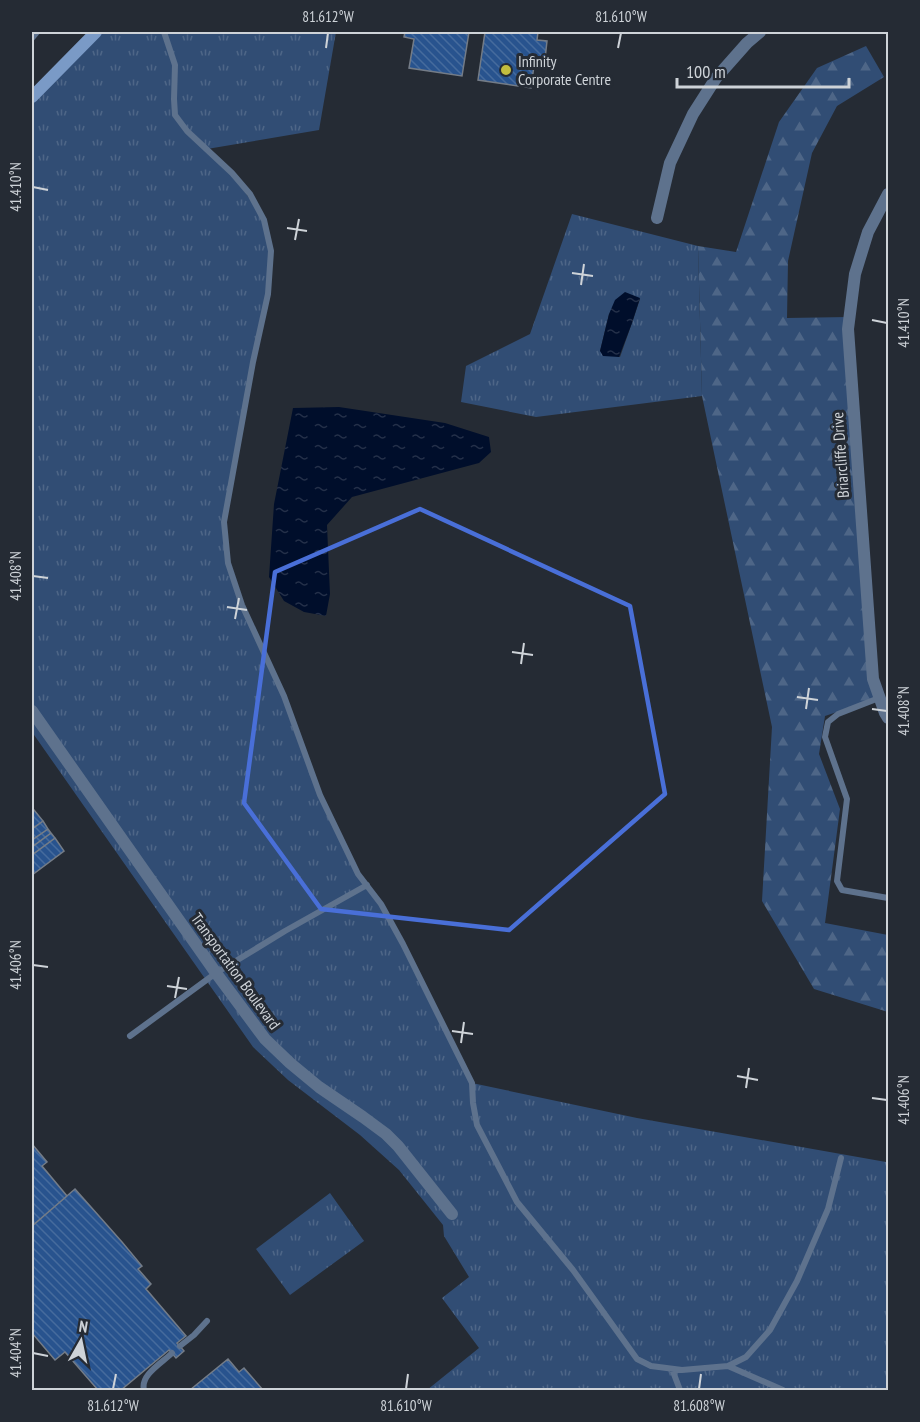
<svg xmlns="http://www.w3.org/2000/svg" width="920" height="1422" font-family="'PT Sans Narrow',sans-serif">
  <defs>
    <pattern id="grass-tufts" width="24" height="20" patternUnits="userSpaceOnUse" patternTransform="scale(1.5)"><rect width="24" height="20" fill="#314d74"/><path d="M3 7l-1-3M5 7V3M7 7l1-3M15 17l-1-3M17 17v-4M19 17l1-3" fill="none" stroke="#4e6687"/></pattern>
    <pattern id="forest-firs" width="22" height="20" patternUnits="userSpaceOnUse" patternTransform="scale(1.5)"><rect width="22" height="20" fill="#314d74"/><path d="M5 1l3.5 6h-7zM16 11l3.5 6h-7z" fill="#4e6687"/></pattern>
    <pattern id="water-ripples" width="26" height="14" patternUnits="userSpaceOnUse" patternTransform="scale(1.5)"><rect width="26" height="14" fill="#000e2b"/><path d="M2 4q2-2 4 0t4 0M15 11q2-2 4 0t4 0" fill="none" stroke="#243049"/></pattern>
    <pattern id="building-back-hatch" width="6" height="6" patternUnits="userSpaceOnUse" patternTransform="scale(1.5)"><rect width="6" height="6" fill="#28538e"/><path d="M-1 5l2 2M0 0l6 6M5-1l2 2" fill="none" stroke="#466b9d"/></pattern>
  </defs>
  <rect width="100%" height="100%" fill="#252b34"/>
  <!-- grass -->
  <path fill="url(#grass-tufts)" fill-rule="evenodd" d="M96 32H336L319 130 207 149 232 173 264 220 271 251 268 294 224 522 228 563 242 605 284 696 320 795 358 874 381 904 472 1083 637 1118 886 1162 888 1168V1390H427L479 1348 442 1298 469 1277 444 1236 443 1225 399 1170 360 1135 288 1080 253 1047 32 732V97Z
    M572 214 698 246 702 396 536 417 461 402 466 366 530 334ZM640 299 632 323 620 357 600 351 609 314Z
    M330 1193 364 1241 290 1295 256 1249Z"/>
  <!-- forest -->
  <path fill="url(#forest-firs)" d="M866 46 884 77 837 106 812 153 788 261 787 318 849 317 879 698 825 716 819 754 840 809 825 923 888 935V1012L814 989 762 901 772 727 702 396 698 246 736 252 779 122 817 68Z"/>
  <!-- water -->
  <path fill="url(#water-ripples)" d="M625 292 640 298 632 323 619 357 603 356 600 351 609 314 615 300Z
    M339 407 445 423 489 437 491 452 479 463 352 497 327 525 330 594 326 616 304 612 284 601 269 577 274 504 293 408Z"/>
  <!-- building -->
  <path fill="url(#building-back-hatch)" stroke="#747c87" stroke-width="1.5" d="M405 32H469L462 76 409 68 414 39 404 37Z
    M485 32H538L537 40 547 41 545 59 535 58 531 88 478 80Z
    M34 810 43 821 32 829V812Z
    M43 821 48 829 32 840V829Z
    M48 829 51 833 32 847V840Z
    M51 833 55 838 32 855V847Z
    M55 838 64 851 32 875V855Z
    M32 1144 47 1162 42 1166 67 1196 32 1226Z
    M75 1189 122 1242 142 1266 138 1269 151 1284 146 1289 186 1336 177 1343 184 1351 176 1358 169 1350 121 1390H98L65 1352 55 1360 32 1333V1226Z
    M228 1359 239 1372 244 1368 263 1390H190Z"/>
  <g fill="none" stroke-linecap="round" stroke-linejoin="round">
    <!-- lane -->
    <path stroke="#5e728d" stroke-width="6" d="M164 32 175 65 174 99 175 115 187 131 232 173 250 194 264 220 271 251 268 294 253 362 224 522 228 563 242 605 284 696 320 795 358 874 381 904 403 944 472 1083 473 1103 477 1125 517 1202 573 1270 637 1359 651 1366 682 1370 728 1366 746 1357 770 1330 797 1281 828 1209 841 1158
      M32 38 37 32
      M879 698 838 714 828 722 825 737 847 799 837 881 842 890 888 898
      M130 1036 216 973 285 931 367 885
      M180 1346 194 1335 207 1321
      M728 1366 783 1390
      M672 1369 680 1390
      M144 1390C140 1375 162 1363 172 1353"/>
    <!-- street -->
    <path stroke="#5e728d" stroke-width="12" d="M888 194 868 232 855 274 848 329 873 679 885 713 888 718
      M657 218 670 163 693 114 716 78 747 43 760 32
      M32 711 216 973 265 1039 290 1063 319 1087 363 1117 386 1134 398 1146 452 1214"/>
    <!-- secondary -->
    <path stroke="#7a9ac6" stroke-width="12" d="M32 97 96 32"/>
  </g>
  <!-- marked area -->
  <path fill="none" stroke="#496fd8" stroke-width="4.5" stroke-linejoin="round" d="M420 509 630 606 665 794 509 930 321 909 244 803 275 572Z"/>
  <!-- ticks -->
  <path fill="none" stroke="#ced3d8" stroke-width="2" d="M326 48 328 33M618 48 621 33M33 187 48 190M287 228 307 231M295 240 299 219M572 273 593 276M581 285 584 264M872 320 887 323M33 576 48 578M227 607 247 610M235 619 239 598M512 652 533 655M521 664 524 643M797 697 818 700M806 709 809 688M872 709 887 711M33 965 48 967M167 986 187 989M175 998 179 977M452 1031 473 1034M461 1043 464 1022M737 1076 758 1080M746 1088 749 1068M872 1098 887 1100M33 1353 48 1356M113 1389 116 1374M406 1389 408 1374M699 1389 701 1374"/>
  <!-- markers -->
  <circle fill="#c2bd3f" stroke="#252b34" stroke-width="2" cx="506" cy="70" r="6"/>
  <g text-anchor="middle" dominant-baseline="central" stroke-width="6" stroke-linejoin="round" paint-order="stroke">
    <!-- poi labels -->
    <g font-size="16" fill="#ced3d8" stroke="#252b34" text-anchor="start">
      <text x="518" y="61">Infinity<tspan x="518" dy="18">Corporate Centre</tspan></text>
    </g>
    <!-- street labels -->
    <g font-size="16" fill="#ced3d8" stroke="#252b34">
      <text transform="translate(840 455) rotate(-94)">Briarcliffe Drive</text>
      <text transform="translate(236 971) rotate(54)">Transportation Boulevard</text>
    </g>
  </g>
  <!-- border -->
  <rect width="920" height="1422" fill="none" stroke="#252b34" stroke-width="66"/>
  <!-- north arrow -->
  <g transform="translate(81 1341) rotate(9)" stroke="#252b34" stroke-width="4.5" paint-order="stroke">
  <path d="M0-4.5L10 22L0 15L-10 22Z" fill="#ced3d8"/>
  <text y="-9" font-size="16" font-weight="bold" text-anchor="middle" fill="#ced3d8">N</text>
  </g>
  <!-- scale -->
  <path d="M677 78v9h172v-9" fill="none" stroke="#ced3d8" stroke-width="3"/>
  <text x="686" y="78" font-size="18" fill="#ced3d8" stroke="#252b34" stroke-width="4.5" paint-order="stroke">100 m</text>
  <rect x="33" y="33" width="854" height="1356" fill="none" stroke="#ced3d8" stroke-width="2"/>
  <g font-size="15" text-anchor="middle" fill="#ced3d8">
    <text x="328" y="22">81.612°W</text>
    <text x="621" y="22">81.610°W</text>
    <text transform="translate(16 187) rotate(-90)" y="5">41.410°N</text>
    <text transform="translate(904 323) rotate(-90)" y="5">41.410°N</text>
    <text transform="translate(16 576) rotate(-90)" y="5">41.408°N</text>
    <text transform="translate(904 711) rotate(-90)" y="5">41.408°N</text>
    <text transform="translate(16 965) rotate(-90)" y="5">41.406°N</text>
    <text transform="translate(904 1100) rotate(-90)" y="5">41.406°N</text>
    <text transform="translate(16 1353) rotate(-90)" y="5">41.404°N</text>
    <text x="113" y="1411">81.612°W</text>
    <text x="406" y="1411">81.610°W</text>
    <text x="699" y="1411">81.608°W</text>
  </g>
</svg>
